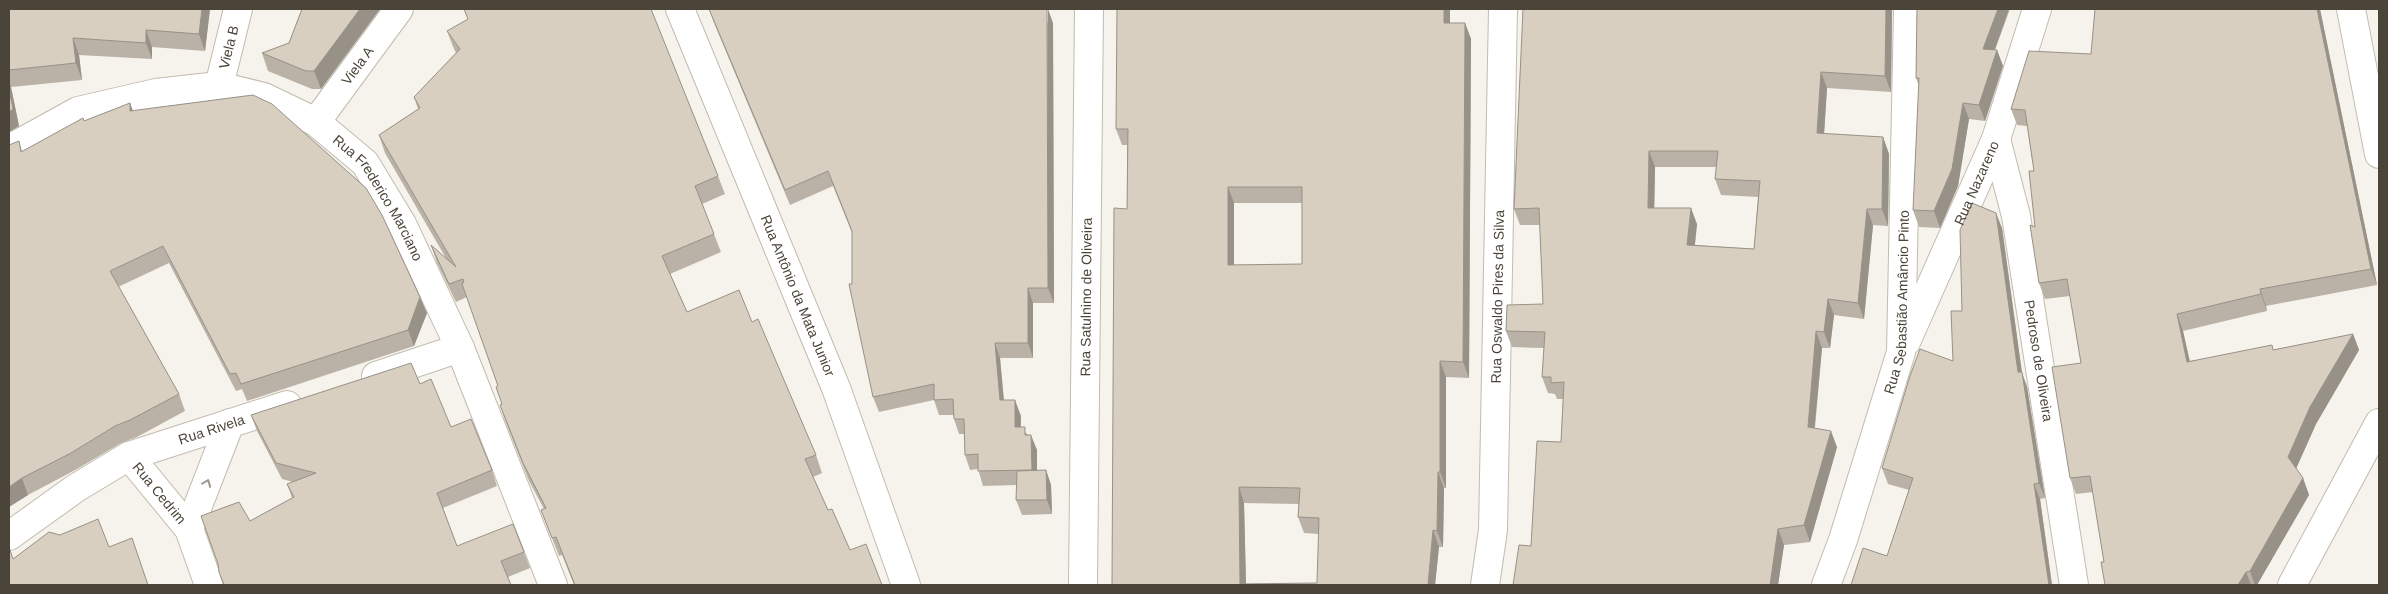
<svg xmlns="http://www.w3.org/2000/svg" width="2388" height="594" font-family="Helvetica,sans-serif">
  <rect width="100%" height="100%" fill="#f6f3ec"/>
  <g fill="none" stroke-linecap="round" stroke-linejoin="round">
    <defs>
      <g id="minor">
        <path id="s1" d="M680 9 836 388 906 585"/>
        <path d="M2351 9 2379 154"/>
        <path id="s2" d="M219 86 238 9"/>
        <path id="s3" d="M316 122 399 9"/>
        <path id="s4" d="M1996 139 2016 216 2074 585"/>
        <path id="s5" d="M9 149 78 111 156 93 219 86 264 97 316 122 365 163 402 224 460 348 553 585"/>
        <path id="s6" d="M1906 342 1996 139 2037 9"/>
        <path d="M376 376 460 348"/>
        <path id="s7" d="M129 456 189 529 209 585"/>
        <path d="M189 529 230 423"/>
        <path id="s8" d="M9 536 76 488 129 456 287 405"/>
        <path id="s9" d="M1083 585 1089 9"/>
        <path id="s10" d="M1485 585 1493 530 1503 9"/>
        <path id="s11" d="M1826 585 1843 540 1901 352 1908 9"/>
        <path d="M2292 585 2379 423"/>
      </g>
    </defs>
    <!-- minor casing -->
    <use href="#minor" stroke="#c2bbae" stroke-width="30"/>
    <!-- minor -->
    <use href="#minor" stroke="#fff" stroke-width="28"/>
  </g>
  <!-- wall -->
  <path fill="#bab2a6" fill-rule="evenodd" d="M9 9H210L205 51 152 47V59L79 55 82 80 11 87 19 126 9 132Z
    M302 9H380L321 89H312L268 71 262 53 289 43Z
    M709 9 1053 23 1054 303H1033V358H1000L1004 400 1021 416V427L1028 435 1037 450V471L1046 470 1051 485 1052 514 1022 515 1016 500 1017 485 983 486 978 469 970 470 965 455 964 434H959L954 419V415H939L934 400 879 412 873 397 852 284V233L833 186 790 205 714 23Z
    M1892 9 1891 92 1827 88 1824 134 1883 137 1889 154 1888 226 1873 225 1864 319 1834 315 1830 348H1822L1815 428 1837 447 1810 542 1784 545 1778 585H1513L1531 546 1561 442 1563 399H1557L1555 394 1548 393 1542 377 1544 348 1512 347 1506 331 1543 304 1540 225H1520L1514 209ZM1655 167H1716L1715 179 1721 195 1758 197 1754 249 1695 245 1697 224 1654 208Z
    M1917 9H2010L1995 50H1997L2003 66 1985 121 1969 119 1958 186 1940 228 1919 227 1913 210 1919 86 1916 78Z
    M2320 10 2377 285 2266 306 2267 311 2183 331 2190 361 2273 350 2353 334 2359 350 2316 424 2296 469 2303 478 2309 495 2257 585H2105L2104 562 2093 492 2076 494 2070 478 2081 363 2070 296 2045 299 2039 283 2035 227 2034 171 2027 126 2017 125 2011 109 2091 54Z
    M467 20 718 176 725 194 702 204 721 252 670 274 687 312 752 322 816 455 822 473 813 477 828 510 850 550 882 585H574L562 555 559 556 541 510 544 509 529 481 506 423 500 405 502 404 498 386 467 297 456 302 437 263 431 245 447 260 385 153 379 135 418 109 414 97 456 53 454 49 447 31Z
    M1450 23H1465L1471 39 1469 378 1446 377V488H1444L1443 547H1439L1435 585H1112L1127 209V145H1122L1116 129ZM1234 203H1302V264L1234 265ZM1244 503 1299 504 1298 517 1304 533 1319 534 1317 583 1246 584Z
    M130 103 133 111 427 313 414 346 247 401 242 389 236 391 169 263 118 287 179 394 185 411 137 437 121 443 77 469 28 495 9 507 19 141 22 151 84 121Z
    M2002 228 2022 373 2027 387 2045 498 2040 499 2052 585H1851L1887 556 1909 490 1888 484 1882 468 1953 361 1962 311Z
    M420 384 451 427 492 470 497 486 443 508 457 546 524 552 530 568 508 577 511 585H223L219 572 250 521 292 498 287 484 293 482 282 479 257 431 251 415Z"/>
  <!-- shaded-wall -->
  <path fill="#979187" d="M202 9H210L205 51 199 34Z
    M360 9H380L321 89 314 71Z
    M1048 9 1053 23 1054 303 1048 288Z
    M1444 9H1450V39L1444 23Z
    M1886 9H1892L1891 92 1885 76Z
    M1998 9H2009L1989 66 1983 49Z
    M2317 9H2320L2377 285 2371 269Z
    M1465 23 1471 39 1469 378 1463 362Z
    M146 30 152 47V59L146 43Z
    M73 38 79 55 82 80 76 63Z
    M1997 50 2003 66 1985 121 1979 105Z
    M1821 72 1827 88 1823 150 1817 133Z
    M9 80 11 87 19 126 9 132Z
    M130 103 136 120 130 111Z
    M1963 103 1969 119 1958 186 1940 228 1934 211Z
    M1883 137 1889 154 1888 226 1882 209Z
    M1649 151 1655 167 1654 224 1648 208Z
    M1228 187 1234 203V281L1228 265Z
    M1691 208 1697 224 1693 261 1687 245Z
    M1867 209 1873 225 1864 319 1858 303Z
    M1996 213 2002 228 2022 373 2027 387 2045 498 2039 483 2018 372Z
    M1028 288 1033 303V358L1028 343Z
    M2260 289 2266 306 2267 311 2261 294Z
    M420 297 427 313 414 346 408 330Z
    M1828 299 1834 315 1830 348 1824 332Z
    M2177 314 2183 331 2193 378 2187 362Z
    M1816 331 1822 348 1813 443 1808 427Z
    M2353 334 2359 350 2316 424 2294 473 2288 457 2310 407Z
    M995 343 1000 358 1005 415 1000 400Z
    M1440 361 1446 377V488L1440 472Z
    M1015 400 1021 416 1020 442 1015 427Z
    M1831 431 1837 447 1810 542 1804 525Z
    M1031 435 1037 450V485L1032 470Z
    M1046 470 1051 485 1052 514 1047 500Z
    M1438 472 1444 488 1443 547 1437 531Z
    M22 478 28 495 9 507V487Z
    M2303 478 2309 495 2257 585H2255L2250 571Z
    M2034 484 2040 499 2052 585H2049Z
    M1239 487 1244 503 1246 585 1240 584Z
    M1778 529 1784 545 1778 585H1770Z
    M1433 530 1439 547 1435 585H1428Z
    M2246 572 2251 585H2238Z"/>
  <!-- building -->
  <path fill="#d8cfc1" stroke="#979187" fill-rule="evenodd" d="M9 9H202L199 34 146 30V43L73 38 76 63 9 70Z
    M302 9H360L314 71H306L262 53 289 43Z
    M464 9H651L718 176 695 186 714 234 662 256 687 312 739 290 752 322 758 319 816 455 805 459 828 510 832 509 850 550 866 544 882 585H575L556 537 552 538 541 510 546 508 523 463 500 405 502 404 496 387 498 386 462 284 464 282 463 279 449 284 431 245 456 267 379 135 420 108 414 97 460 49 447 31 468 19Z
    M709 9H1047L1048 288H1028V343H995L1000 400H1015V427H1025V435H1031L1032 470 978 471V454L965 455 964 419H954L953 399 934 400V384L873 397 849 284H852V231L828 171 785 190Z
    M1117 9H1444V23H1465L1463 362 1440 361V472H1438L1437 531 1433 530 1428 585H1112L1114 208 1127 209 1128 129H1116ZM1228 187H1302V264L1228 265ZM1239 487 1300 488 1298 517 1319 518 1317 583 1240 584Z
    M1523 9H1886L1885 76 1821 72 1817 133 1883 137 1882 209H1867L1858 303 1828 299 1824 332 1816 331 1808 427 1831 431 1804 525 1778 529 1770 585H1513L1519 545 1531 546 1537 441 1561 442 1564 382 1551 383V377H1542L1545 332 1506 331 1507 305 1543 304 1539 208 1514 209ZM1649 151H1718L1715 179 1760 181 1754 249 1687 245 1691 208H1648Z
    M1917 9H1998L1983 49 1997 50 1979 105 1963 103 1952 169 1934 211 1913 210 1919 78H1916Z
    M2095 9H2317L2371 269 2260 289 2261 294 2177 314 2187 362 2272 345 2273 350 2353 334 2310 407 2288 457 2303 478 2250 571 2246 572 2238 585H2105L2101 562H2104L2090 476 2070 478 2052 367 2081 363 2067 279 2039 283 2030 225 2035 227 2029 171H2034L2025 110 2011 109 2029 51 2091 54Z
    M9 89 13 109 9 112Z
    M253 95 272 104 366 188 382 215 420 297 408 330 241 384 236 373 230 374 163 246 110 271 179 394 130 420 115 426 71 453 22 478 9 487V145L19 141 21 152 83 118 84 121 130 103V111Z
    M1972 203 1996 213 2018 372H2022L2039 483 2034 484 2049 585H1851L1863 548 1887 556 1913 478 1882 468 1910 376 1920 349 1953 361 1951 311H1962L1960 230Z
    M411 363 420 384 431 379 451 427 471 419 492 470 437 493 457 546 513 524 524 552 501 561 511 585H224L219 572 218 564 201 516 239 502 250 521 294 497 287 484 316 473 276 463 251 415Z
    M1046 470 1047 500H1016L1017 471Z
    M98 519 109 547 132 538 148 585H9V547L13 559 49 532 60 535Z"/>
  <!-- one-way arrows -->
  <defs><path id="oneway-chevron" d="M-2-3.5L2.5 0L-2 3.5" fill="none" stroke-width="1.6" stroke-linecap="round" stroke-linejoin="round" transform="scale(1.25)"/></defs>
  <use stroke="#9c9892" href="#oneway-chevron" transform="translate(207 483) rotate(-69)"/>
  <g text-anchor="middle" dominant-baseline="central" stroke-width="4.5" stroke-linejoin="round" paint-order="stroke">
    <!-- street labels -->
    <g font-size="14" fill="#4b4439" stroke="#fff">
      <text stroke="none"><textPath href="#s2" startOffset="40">Viela B</textPath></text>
      <text stroke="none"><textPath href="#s3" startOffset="70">Viela A</textPath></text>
      <text stroke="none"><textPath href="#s6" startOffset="174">Rua Nazareno</textPath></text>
      <text stroke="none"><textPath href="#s5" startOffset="426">Rua Frederico Marciano</textPath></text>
      <text stroke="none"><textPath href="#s1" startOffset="310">Rua Antônio da Mata Junior</textPath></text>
      <text stroke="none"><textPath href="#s9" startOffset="288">Rua Satulnino de Oliveira</textPath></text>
      <text stroke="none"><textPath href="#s10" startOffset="289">Rua Oswaldo Pires da Silva</textPath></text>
      <text stroke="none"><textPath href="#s11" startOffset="294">Rua Sebastião Amâncio Pinto</textPath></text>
      <text stroke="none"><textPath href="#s4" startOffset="226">Pedroso de Oliveira</textPath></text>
      <text stroke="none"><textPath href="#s8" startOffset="231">Rua Rivela</textPath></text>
      <text stroke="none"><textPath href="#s7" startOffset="48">Rua Cedrim</textPath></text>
    </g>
  </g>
  <!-- border -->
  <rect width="2388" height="594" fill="none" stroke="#4b4439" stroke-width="20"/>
</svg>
